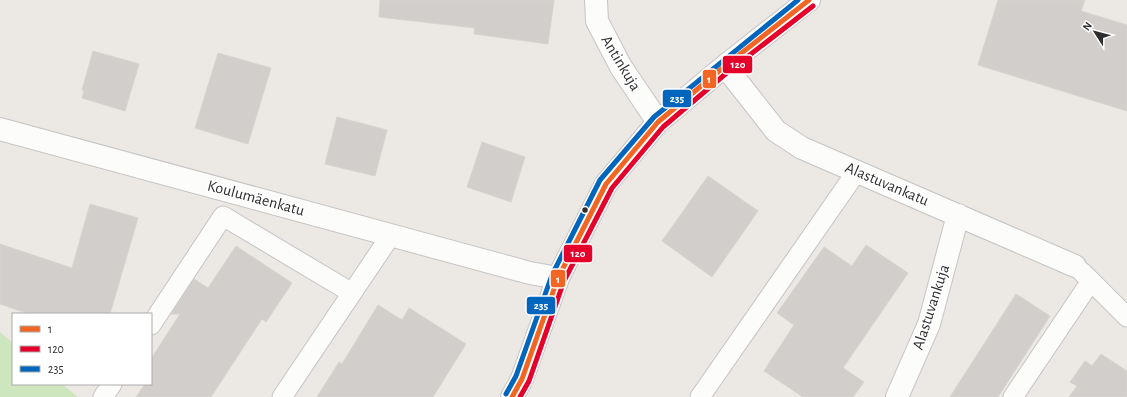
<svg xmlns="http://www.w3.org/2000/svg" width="1127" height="397" font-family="'Alegreya Sans',sans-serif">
  <rect width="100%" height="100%" fill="#ece8e4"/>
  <!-- green -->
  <path fill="#cee6be" d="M0 332 13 343V384H62L78 397H0Z"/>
  <!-- building -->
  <path fill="#d1cecb" stroke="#d7d4d0" d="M380 0H554L548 44 474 34 475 28 379 17Z
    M998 0H1085L1081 11 1127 25V111L978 65Z
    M93 51 139 64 125 111 82 98 84 91 82 90Z
    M218 53 271 68 248 144 195 128Z
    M337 117 387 130 375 176 325 164Z
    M482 142 525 157 511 202 467 187Z
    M708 176 758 211 712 277 662 241Z
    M90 204 138 218 110 314H29L0 304V244L72 268Z
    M866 245 908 273 843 368 864 382 853 397H803L764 371 794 325 777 313 824 247 852 266Z
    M236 246 292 283 266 322 262 319 211 397H136L145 384H151V359L180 314H171L194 279 208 288Z
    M1016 294 1050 316 998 397H950Z
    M378 305 402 320 409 308 466 344 433 397H317L339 362 342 364Z
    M1101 354 1127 371V397H1069L1077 386 1070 382 1085 361 1092 366Z"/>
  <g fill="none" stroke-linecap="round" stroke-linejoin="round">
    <defs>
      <path id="service" d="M1082 272 1127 317
        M151 325 223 216 352 293
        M103 397 112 384
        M282 397 391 235
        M700 397 857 171
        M1013 397 1091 281"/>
      <path id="minor" d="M596 0 597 21 621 67 658 122
        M725 66 776 131 802 148 1075 266
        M0 129 530 273 558 278
        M512 397 522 379 558 278 606 184 658 122 725 66 809 0
        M897 397 929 324 958 215"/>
    </defs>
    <!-- service casing -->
    <use href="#service" stroke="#c5c4c5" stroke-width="21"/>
    <!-- minor casing -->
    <use href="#minor" stroke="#c5c4c5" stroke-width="24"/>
    <!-- service -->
    <use href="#service" stroke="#fcfcfb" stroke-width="19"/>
    <!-- minor -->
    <use href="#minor" stroke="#fcfcfb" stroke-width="22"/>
    <defs>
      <path id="bus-1" d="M512 397 522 379 558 278 606 184 658 122 725 66 809 0"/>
      <path id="bus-2" d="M520 397 529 381 564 281 612 188 663 127 729 71 813 6"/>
      <path id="bus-3" d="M506 394 516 376 552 275 600 180 654 117 798 0"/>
    </defs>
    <!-- bus-1 casing -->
    <use href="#bus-1" stroke="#fff" stroke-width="8"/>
    <!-- bus-2 casing -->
    <use href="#bus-2" stroke="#fff" stroke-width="8"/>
    <!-- bus-3 casing -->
    <use href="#bus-3" stroke="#fff" stroke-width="8"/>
    <!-- bus-1 -->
    <use href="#bus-1" stroke="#f26522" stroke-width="5"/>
    <!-- bus-2 -->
    <use href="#bus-2" stroke="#e4002b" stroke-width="5"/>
    <!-- bus-3 -->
    <use href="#bus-3" stroke="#0065bd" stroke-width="5"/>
  </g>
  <!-- markers -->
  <circle fill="#2e2e2e" stroke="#fff" stroke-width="1.5" cx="585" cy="210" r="3.5"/>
  <g text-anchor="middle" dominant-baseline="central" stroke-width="3" stroke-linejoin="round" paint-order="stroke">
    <!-- street labels -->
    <g font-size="16" fill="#2e2e2e" stroke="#fff">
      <text transform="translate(621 63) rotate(59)">Antinkuja</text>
      <text transform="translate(887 184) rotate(23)">Alastuvankatu</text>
      <text transform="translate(256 198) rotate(15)">Koulumäenkatu</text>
      <text transform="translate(931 307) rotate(-72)">Alastuvankuja</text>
    </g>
  </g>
  <g stroke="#fff" stroke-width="1.5">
    <rect x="722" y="55" width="31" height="19" rx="4" fill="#e4002b"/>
    <rect x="702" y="69" width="15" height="20" rx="4" fill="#f26522"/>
    <rect x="662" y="89" width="30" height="19" rx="4" fill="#0065bd"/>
    <rect x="563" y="244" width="30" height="19" rx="4" fill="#e4002b"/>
    <rect x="550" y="269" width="16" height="19" rx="4" fill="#f26522"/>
    <rect x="526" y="296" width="30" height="19" rx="4" fill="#0065bd"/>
  </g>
  <g font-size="11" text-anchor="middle" font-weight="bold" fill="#fff">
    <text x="738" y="68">120</text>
    <text x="709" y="83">1</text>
    <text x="677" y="102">235</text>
    <text x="578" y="257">120</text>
    <text x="558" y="283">1</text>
    <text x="541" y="309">235</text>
  </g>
  <!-- legend -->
  <rect x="12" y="313" width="140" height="72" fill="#ffffff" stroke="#ababab"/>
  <rect x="20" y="326" width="20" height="6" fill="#f26522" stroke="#ababab"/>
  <text x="48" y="333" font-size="12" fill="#2e2e2e">1</text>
  <rect x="20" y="346" width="20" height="6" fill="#e4002b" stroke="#ababab"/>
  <text x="48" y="353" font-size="12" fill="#2e2e2e">120</text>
  <rect x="20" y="366" width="20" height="6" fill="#0065bd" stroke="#ababab"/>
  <text x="48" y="373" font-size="12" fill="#2e2e2e">235</text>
  <!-- north arrow -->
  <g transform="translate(1095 32) rotate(306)" stroke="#ffffff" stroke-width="3" paint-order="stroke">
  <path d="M0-3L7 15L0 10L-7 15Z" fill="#2e2e2e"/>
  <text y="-6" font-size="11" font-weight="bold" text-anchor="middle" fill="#2e2e2e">N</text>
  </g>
</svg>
